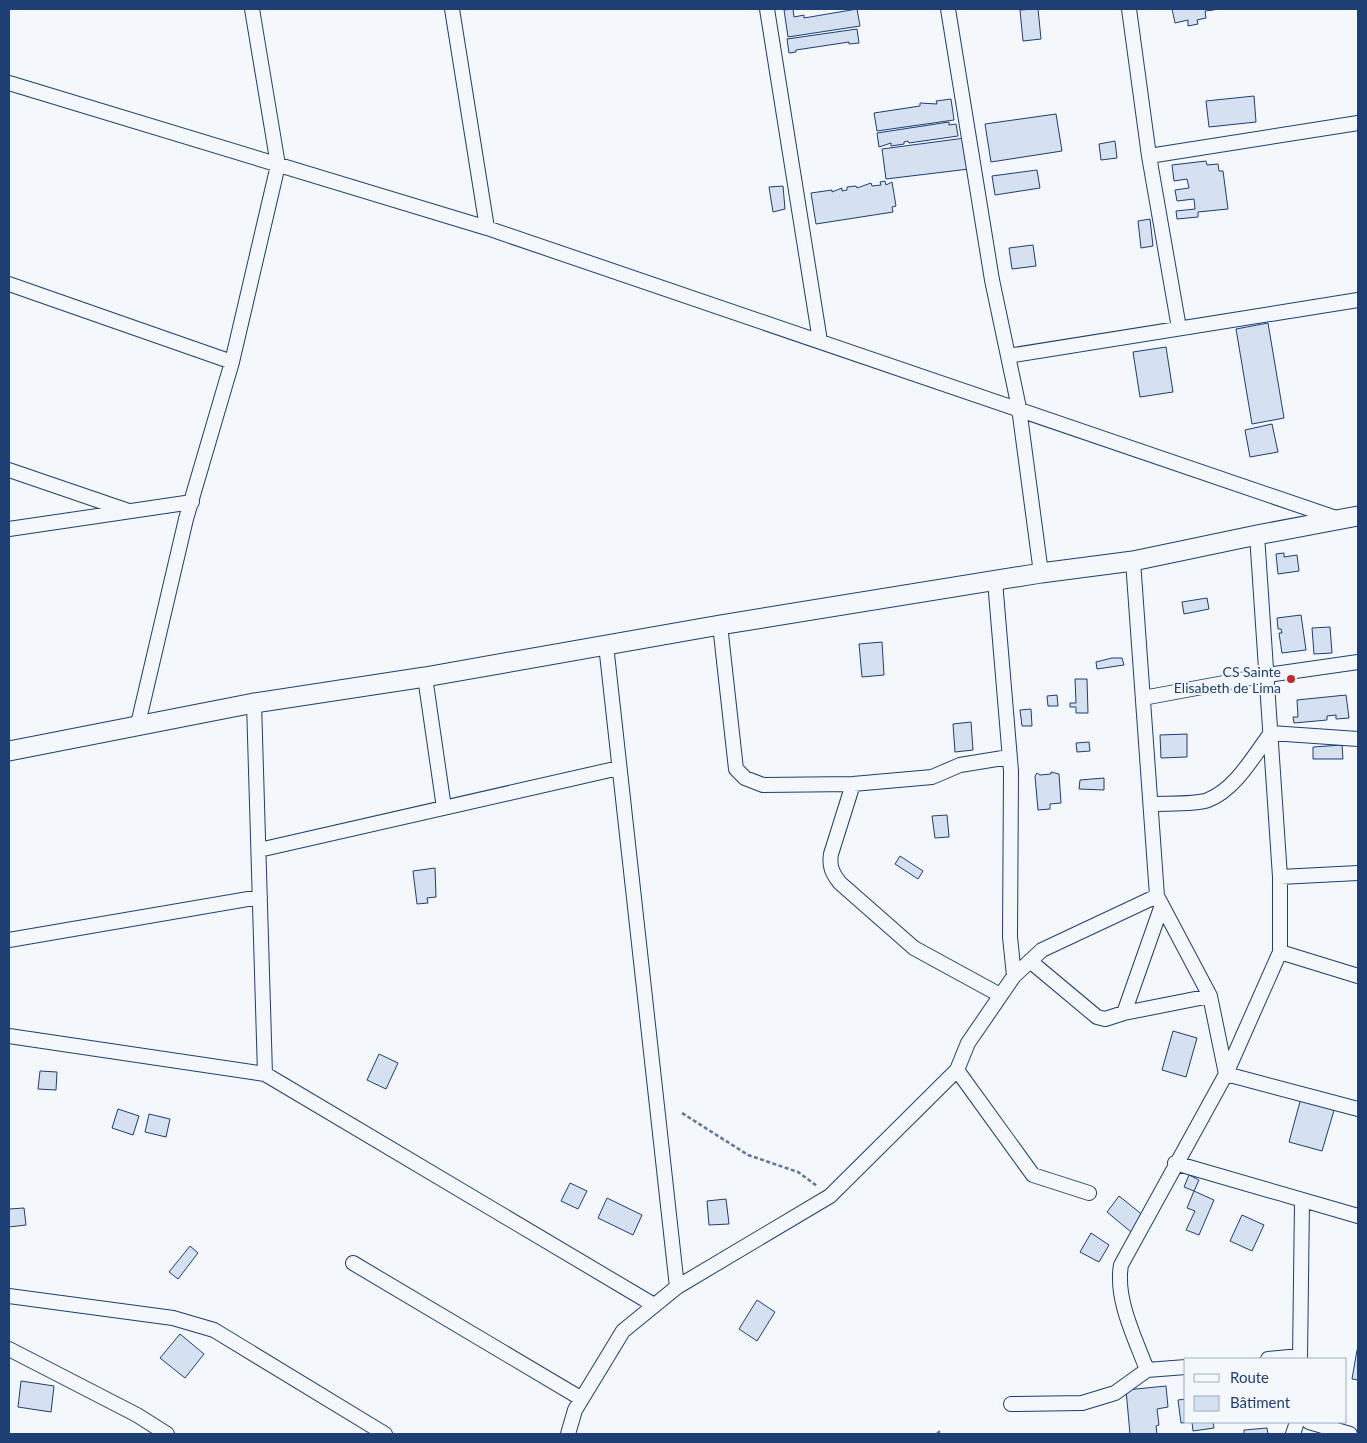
<svg xmlns="http://www.w3.org/2000/svg" width="1367" height="1443" font-family="Lato,sans-serif">
  <rect width="100%" height="100%" fill="#f4f7fb"/>
  <!-- building -->
  <path fill="#d5e0f0" stroke="#1d3f73" d="M793 9 794 17 804 15V18L857 9 860 26 788 37 784 10Z
    M1038 9 1041 39 1023 41 1020 10Z
    M1172 9H1214V10L1205 11 1206 18 1197 20 1198 24 1188 26V20L1175 23Z
    M857 29 859 43 849 44V42L796 50V52L789 53 787 39Z
    M1254 96 1256 122 1209 127 1206 101Z
    M951 99 954 120 877 131 874 113 920 106V103L937 104 936 101Z
    M1056 114 1062 151 991 162 985 124Z
    M949 122V125L956 124 958 136 909 143 908 141 904 142V144L891 146V143L879 147 877 133Z
    M965 138 969 169 886 179 882 149Z
    M1115 141 1117 158 1101 160 1099 144Z
    M1206 161 1207 165 1218 164 1219 171H1223L1228 209 1198 212V217L1177 219 1176 211 1195 209 1194 199 1177 201 1175 190 1189 188 1187 179 1174 181 1172 165Z
    M1037 170 1040 188 995 195 992 176Z
    M885 181 886 185 892 182 896 206 892 207 893 212 816 224 811 193 832 190V192L842 188V191L847 190V187L856 186 857 188 871 183 872 186 881 185 880 182Z
    M783 186 785 209 773 212 769 187Z
    M1150 219 1153 246 1141 248 1138 221Z
    M1033 245 1036 266 1012 269 1009 248Z
    M1268 323 1284 418 1252 424 1236 329Z
    M1166 347 1173 392 1140 397 1133 352Z
    M1272 424 1278 452 1250 457 1245 430Z
    M1284 553V557L1297 555 1299 571 1278 574 1276 554Z
    M1207 598 1209 609 1184 614 1182 602Z
    M1301 615 1306 650 1282 653 1279 633H1282L1281 629H1278L1277 618Z
    M1330 627 1332 653 1314 654 1312 628Z
    M882 642 884 675 862 677 859 644Z
    M1112 658H1122L1124 665 1097 669 1096 662Z
    M1075 679H1087L1088 713H1076V707H1070V703H1076Z
    M1057 695 1058 706H1048L1047 696Z
    M1346 695 1349 718 1336 719V715L1327 716V720L1294 723 1293 717H1298L1297 700Z
    M1031 709 1032 726H1022L1020 710Z
    M971 722 973 750 955 752 953 724Z
    M1187 734V757L1161 758 1160 735Z
    M1089 742 1090 751 1077 752 1076 743Z
    M1342 745 1343 759H1313V747Z
    M1051 772 1059 774 1061 803 1050 804V809L1038 810 1035 776 1037 773 1040 775 1051 774Z
    M1104 778V790L1079 789 1080 780Z
    M947 815 949 837 935 838 932 816Z
    M900 856 923 871 918 879 895 864Z
    M435 868 436 897 427 898 428 903 417 904 413 871Z
    M1173 1031 1197 1038 1186 1077 1162 1070Z
    M379 1054 398 1063 386 1089 367 1080Z
    M40 1071 57 1072 56 1090 38 1089Z
    M1301 1098 1335 1107 1322 1151 1289 1142Z
    M118 1109 139 1116 133 1135 112 1128Z
    M149 1114 170 1119 166 1137 145 1132Z
    M1189 1175 1199 1180 1194 1191 1184 1187Z
    M570 1183 587 1191 578 1209 561 1201Z
    M1194 1191 1214 1200 1199 1235 1186 1230 1195 1211 1187 1208Z
    M1119 1196 1144 1216 1131 1232 1107 1212Z
    M607 1198 642 1215 633 1235 598 1218Z
    M726 1199 729 1224 709 1225 707 1201Z
    M24 1208 26 1225 9 1227V1209Z
    M1242 1215 1264 1225 1252 1251 1230 1241Z
    M1091 1233 1109 1245 1099 1262 1080 1252Z
    M190 1246 198 1253 178 1279 169 1272Z
    M757 1300 775 1312 757 1341 739 1329Z
    M180 1334 204 1354 185 1378 160 1358Z
    M1357 1350H1358V1380L1352 1379Z
    M21 1381 54 1386 51 1412 18 1407Z
    M1166 1386 1168 1407 1157 1409 1159 1425 1156 1426 1157 1434H1130L1126 1390Z
    M1186 1399V1422H1190L1181 1423 1178 1400Z
    M1192 1422H1213L1214 1428 1193 1431Z
    M1267 1428 1268 1434H1244V1430Z"/>
  <g fill="none" stroke-linecap="round" stroke-linejoin="round">
    <defs>
      <path id="street" d="M452 9 487 228
        M767 9 820 341
        M948 9 992 280 1019 408 1041 573
        M1129 9 1149 156 1179 328
        M9 83 487 228 1339 519
        M1149 156 1358 123
        M9 284 232 362
        M1008 356 1358 300
        M9 470 129 511
        M9 529 192 502
        M1133 561 1157 896 1210 996 1226 1074
        M720 625 736 769 745 778 763 785 853 784 932 777 960 765 1009 757
        M606 645 677 1287
        M425 677 444 808
        M1143 698 1267 675 1358 662
        M254 703 265 1074
        M138 724 186 519 232 362 278 165 252 9
        M853 784 831 854C829 866 832 873 840 883L914 948 1000 995
        M1151 804C1166 803 1195 805 1208 800 1236 789 1254 755 1271 733L1358 739
        M259 850 619 768
        M1280 877 1358 873
        M9 940 260 897
        M1280 952 1358 976
        M1030 961 1097 1017 1105 1019 1124 1013 1210 996
        M1014 976 1042 950 1157 896
        M1124 1013 1162 905
        M9 1036 265 1074 654 1305
        M957 1070 1033 1175 1089 1193
        M1226 1074 1358 1109
        M1175 1163 1358 1216
        M353 1263 582 1399
        M9 1296 173 1318 214 1330 385 1434
        M9 1349 137 1415 167 1434
        M1268 1359 1300 1356
        M1300 1359 1302 1200
        M1147 1370C1135 1338 1115 1299 1121 1265L1226 1074 1280 952V877L1257 535
        M1011 1404 1082 1403 1115 1393 1147 1370 1186 1367
        M1309 1422 1350 1434
        M568 1434 575 1410 623 1331 677 1287 830 1196 957 1070 968 1043 1014 976 1010 937 1011 771 995 581
        M1293 1434 1297 1422"/>
      <path id="secondary" d="M9 751 254 703 425 677 720 625 1041 573 1133 561 1257 535 1358 516"/>
    </defs>
    <!-- street casing -->
    <use href="#street" stroke="#1d3f73" stroke-width="16"/>
    <!-- secondary casing -->
    <use href="#secondary" stroke="#1d3f73" stroke-width="21"/>
    <!-- path -->
    <path stroke="#5e769c" stroke-width="2.5" stroke-dasharray="4 2.5" stroke-linecap="butt" d="M682 1113 748 1155 798 1172 817 1186
      M937 1434 941 1430"/>
    <!-- street -->
    <use href="#street" stroke="#f4f7fb" stroke-width="14"/>
    <!-- secondary -->
    <use href="#secondary" stroke="#f4f7fb" stroke-width="19"/>
  </g>
  <!-- markers -->
  <circle fill="#c62828" stroke="#f4f7fb" stroke-width="2" cx="1291" cy="679" r="5"/>
  <g text-anchor="middle" dominant-baseline="central" stroke-width="4" stroke-linejoin="round" paint-order="stroke">
    <!-- poi labels -->
    <g font-size="14" fill="#1d3f73" stroke="#f4f7fb" text-anchor="end">
      <text x="1281" y="671">CS Sainte<tspan x="1281" dy="16">Elisabeth de Lima</tspan></text>
    </g>
  </g>
  <!-- border -->
  <rect width="1367" height="1443" fill="none" stroke="#1d3f73" stroke-width="20"/>
  <!-- legend -->
  <rect x="1184" y="1358" width="162" height="65" fill="#f4f7fb" stroke="#9eadc5"/>
  <rect x="1194" y="1374" width="25" height="8" fill="#f4f7fb" stroke="#9eadc5"/>
  <text x="1230" y="1383" font-size="15" fill="#1d3f73">Route</text>
  <rect x="1194" y="1396" width="25" height="15" fill="#d5e0f0" stroke="#9eadc5"/>
  <text x="1230" y="1408" font-size="15" fill="#1d3f73">Bâtiment</text>
</svg>
